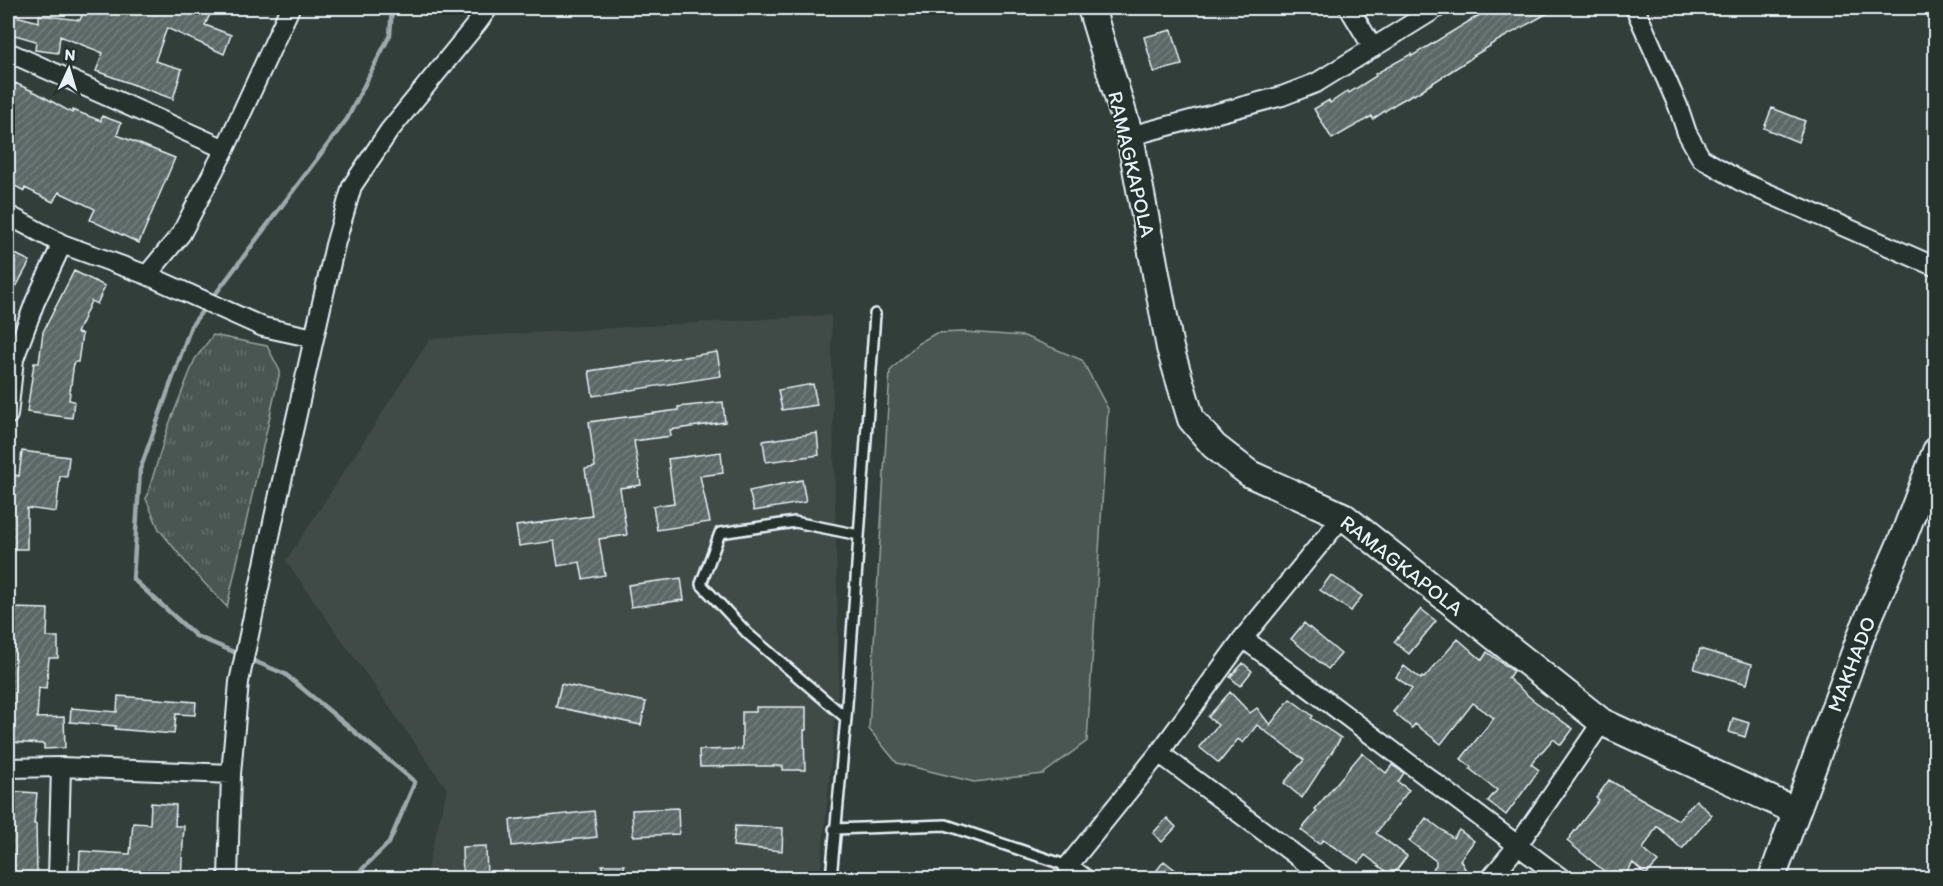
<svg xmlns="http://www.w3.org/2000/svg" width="1943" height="886" font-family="Itim,sans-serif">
  <defs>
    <pattern id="grass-tufts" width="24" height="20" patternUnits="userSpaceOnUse" patternTransform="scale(1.5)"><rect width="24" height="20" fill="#495651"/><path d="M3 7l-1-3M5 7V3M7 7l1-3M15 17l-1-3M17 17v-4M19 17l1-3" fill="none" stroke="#636f6b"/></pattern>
    <pattern id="building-hatch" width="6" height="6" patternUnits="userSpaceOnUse" patternTransform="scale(1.5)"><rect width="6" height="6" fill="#5c6865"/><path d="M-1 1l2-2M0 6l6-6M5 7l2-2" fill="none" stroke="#737e7c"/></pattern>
  </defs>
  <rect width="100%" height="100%" fill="#323e39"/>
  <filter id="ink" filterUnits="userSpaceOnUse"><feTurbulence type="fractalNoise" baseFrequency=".0167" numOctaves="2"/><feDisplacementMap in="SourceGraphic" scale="12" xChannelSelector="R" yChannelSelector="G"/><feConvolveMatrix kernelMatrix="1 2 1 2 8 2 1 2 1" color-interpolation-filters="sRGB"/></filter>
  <g filter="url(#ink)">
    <!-- built -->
    <path fill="#3f4b46" d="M831 315 839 678 820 878H425L447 789 286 561 430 339Z"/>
    <!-- grass -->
    <path fill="url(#grass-tufts)" stroke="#98a4a4" stroke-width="1.5" d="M213 335 267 346 280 371 227 607 191 569 159 529 146 499 168 427 195 359Z"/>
    <!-- pitch -->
    <path fill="#495651" stroke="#98a4a4" stroke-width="1.5" d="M964 332 1024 336 1082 360 1108 409 1087 741 1043 774 974 782 897 763 869 729 890 371 917 344 936 333Z"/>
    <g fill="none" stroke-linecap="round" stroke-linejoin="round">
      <!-- stream -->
      <path stroke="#9ea9ab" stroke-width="4.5" d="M211 300 347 119 390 35 392 8
        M206 306 191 326 140 470 133 579 196 636 241 655
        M249 659 285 674 415 782 389 843 353 878"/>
    </g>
    <!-- building -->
    <path fill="url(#building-hatch)" stroke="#e8f1f8" stroke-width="1.5" d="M85 8H213L205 25 231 35 224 54 167 28 155 61 182 69 173 99 96 71 103 53 60 36 58 53 35 50 36 41 8 33V14L39 22V15L80 20Z
      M1491 8H1557L1490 45V46L1470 58V59L1414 95 1413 94 1397 103 1373 119 1372 116 1332 139 1314 109 1329 100 1330 103 1348 91 1349 93 1376 76 1375 74 1411 54 1412 56Z
      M1172 30 1182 65 1154 72 1144 37Z
      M15 83 37 93 72 113 73 110 101 121 102 116 121 123 117 135 175 158 139 243 90 220 95 209 59 192 53 202 25 188 24 191 8 182V85L13 88Z
      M1772 108 1805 121 1798 142 1764 128Z
      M11 252 30 261 8 302V259Z
      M74 271 105 286 97 304 91 301 77 333 82 334 78 362H74L69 400 74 401 72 418 27 412 34 363H39L43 332Z
      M717 352 721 376 593 396 589 371Z
      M813 384 817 405 782 410 778 390Z
      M723 402 725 422 670 430 671 436 634 441 641 485 620 488 627 535 599 539 605 575 583 579 580 562 558 566 554 541 519 546 516 526 592 516 585 469 595 467 589 422 678 410V407Z
      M817 433 819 455 766 462 763 441Z
      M22 451 69 457 67 477 60 476 56 512 27 508V549H8V509H10L14 475 19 476Z
      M721 452 723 473 700 476 710 522 657 530 653 506 674 503 668 459Z
      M802 480 806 502 754 511 749 491Z
      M1331 575 1362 596 1351 611 1320 590Z
      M681 578 684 600 631 607 628 585Z
      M12 608 48 609 47 637H58V658H49L46 689 39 688 37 718 64 717 65 748 44 749V744L8 742Z
      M1421 609 1436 621 1409 654 1394 642Z
      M1304 623 1341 654 1328 669 1291 639Z
      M1458 639 1482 660 1487 652 1513 671 1508 678 1533 700 1573 729 1561 745 1553 739 1531 764 1539 770 1506 815 1488 801 1497 790 1470 769 1471 767 1461 759 1494 718 1473 703 1441 744 1415 724 1412 728 1393 712 1412 689 1396 677 1404 666 1421 679 1422 677 1424 678Z
      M1700 649 1752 664 1747 684 1694 669Z
      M1243 663 1252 671 1240 686 1230 677Z
      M561 684 646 702 641 725 556 707Z
      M1230 692 1250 713 1257 708 1270 725 1290 699 1313 716 1311 718 1341 738 1302 798 1284 783 1304 760 1257 725 1243 743 1238 739 1219 763 1199 747 1218 725 1208 717Z
      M118 696 196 702 195 715 176 714 174 734 115 729 116 726 70 722 71 708 117 712Z
      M756 707H806V730H804L805 770H783V766H751L700 767 699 750 742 749V712H756Z
      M1733 718 1749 723 1745 737 1729 732Z
      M1362 753 1386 773 1392 765 1404 773 1398 782 1409 790 1376 833 1407 856 1392 876 1365 855 1359 863 1323 840 1319 844 1301 830 1317 811 1315 809Z
      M1609 780 1678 820 1696 800 1712 815 1682 849 1657 826 1643 849 1658 862 1646 875 1633 863 1622 879H1614L1567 841 1599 800 1596 798Z
      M8 791 37 793 34 824H36L37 875H8Z
      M151 803 176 805 175 826H184L181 878 123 873V875L100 874V879H83L84 873H79L80 851 130 854 133 823 150 824Z
      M678 808 679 834 633 836 632 810Z
      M594 811 597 837 512 846 510 820Z
      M1167 818 1176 827 1162 842 1153 833Z
      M1426 818 1453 838 1459 830 1474 841 1460 860 1471 879H1424L1436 865V861L1409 841Z
      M735 826 783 828 782 851 733 846Z
      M486 846 487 879H463L462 847Z
      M1164 861 1187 879H1150Z
      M602 865H624V879H603Z"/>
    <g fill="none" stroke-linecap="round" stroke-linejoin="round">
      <defs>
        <path id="lane" d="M846 718 748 634 701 584 720 533 795 522 859 535
          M834 829 946 825 1068 866
          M831 878 846 718 875 314"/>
        <path id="street" d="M1349 8 1373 48
          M1635 8 1678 106 1687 133 1701 158 1740 181 1936 267
          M8 52 225 149
          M1130 136 1282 96 1316 83 1437 8
          M8 215 62 244 147 275 263 327 314 338
          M147 275 181 234 225 149 290 8
          M8 415 14 359 35 302 62 244
          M1243 638 1343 516
          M1159 753 1326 878
          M8 768 61 767 231 774
          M58 878 61 767
          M228 878 231 774 239 682 279 494 335 245 352 186 389 131 478 22 488 8
          M1084 878 1068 866 1159 753 1243 638 1561 878
          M1491 878 1518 845 1602 722"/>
        <path id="secondary" d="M1091 8 1130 136 1170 348 1191 419 1214 446 1250 474 1343 516 1602 722 1796 811
          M1772 878 1862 633 1903 538 1936 451"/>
      </defs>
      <!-- lane casing -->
      <use href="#lane" stroke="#e8f1f8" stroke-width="14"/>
      <!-- street casing -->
      <use href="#street" stroke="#e8f1f8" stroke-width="22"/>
      <!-- secondary casing -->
      <use href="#secondary" stroke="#e8f1f8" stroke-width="30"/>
      <!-- lane -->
      <use href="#lane" stroke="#26332d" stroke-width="9"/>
      <!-- street -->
      <use href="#street" stroke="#26332d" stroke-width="18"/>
      <!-- secondary -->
      <use href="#secondary" stroke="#26332d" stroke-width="26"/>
    </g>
  </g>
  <g text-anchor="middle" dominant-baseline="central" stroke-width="4.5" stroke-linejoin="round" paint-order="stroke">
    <!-- street labels -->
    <g font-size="21" fill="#e8f1f8" stroke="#26332d">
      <text transform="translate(1132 164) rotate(77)">RAMAGKAPOLA</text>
      <text transform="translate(1402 565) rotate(38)">RAMAGKAPOLA</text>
      <text transform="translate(1851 664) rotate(-69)">MAKHADO</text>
    </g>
  </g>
  <!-- margin -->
  <rect width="1943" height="886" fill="none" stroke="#26332d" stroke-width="30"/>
  <rect x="15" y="15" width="1913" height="856" fill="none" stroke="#e8f1f8" stroke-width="2" filter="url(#ink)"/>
  <!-- north arrow -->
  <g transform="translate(69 69) rotate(4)" stroke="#26332d" stroke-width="4.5" paint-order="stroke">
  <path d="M0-4.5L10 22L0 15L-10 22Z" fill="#e8f1f8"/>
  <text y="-9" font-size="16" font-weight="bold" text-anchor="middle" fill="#e8f1f8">N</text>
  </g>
</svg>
